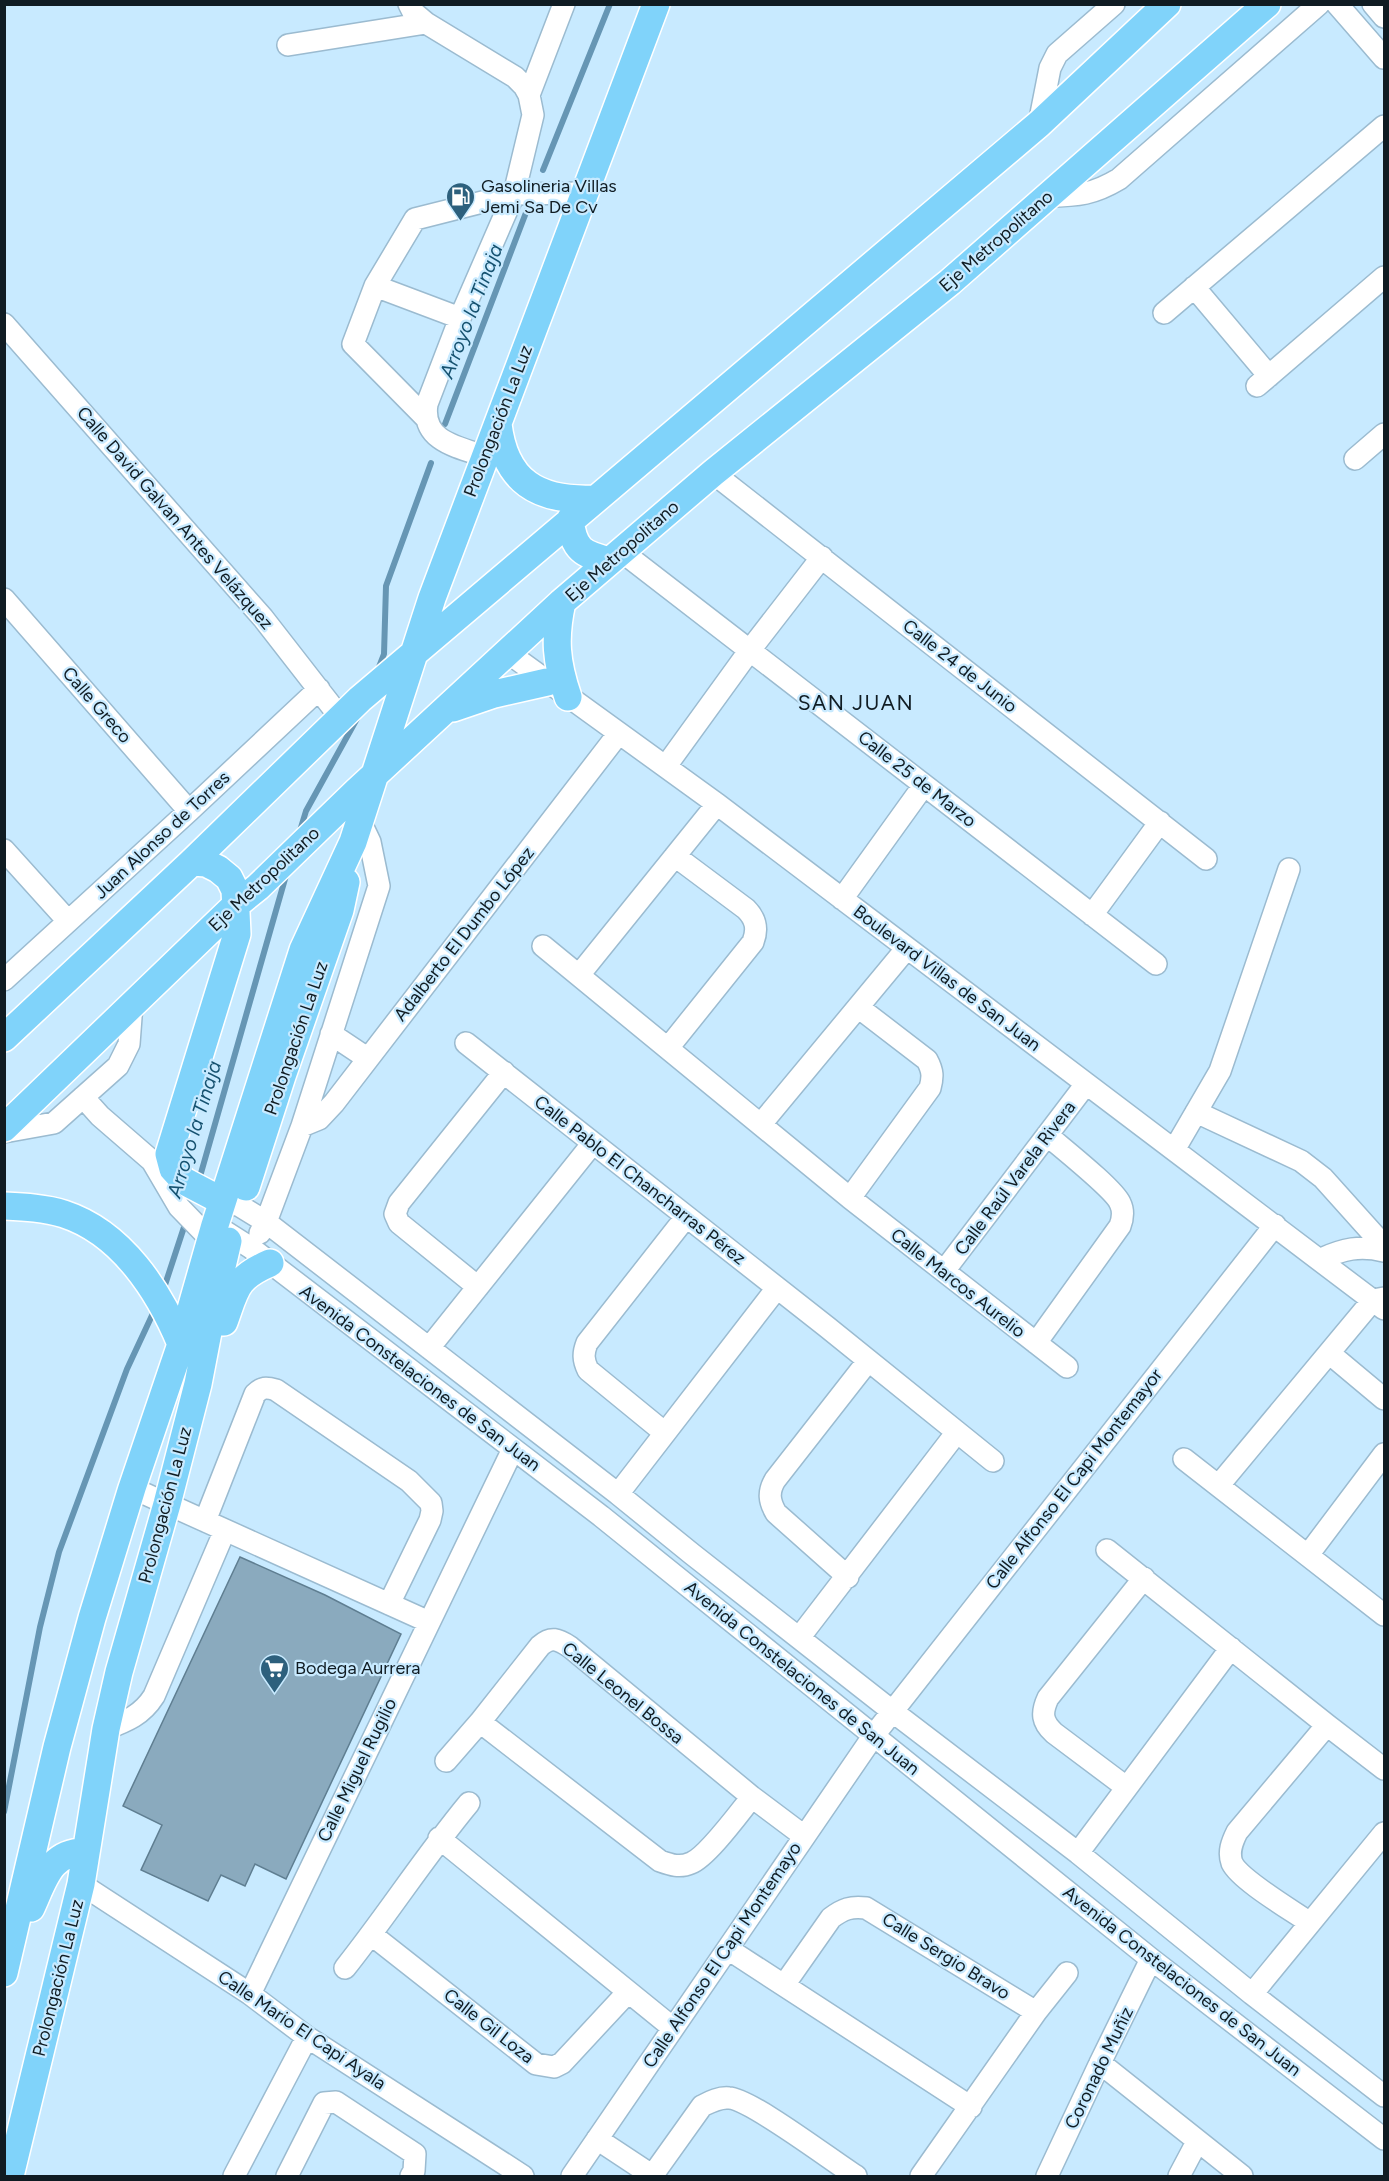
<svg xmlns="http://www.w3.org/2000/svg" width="1389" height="2181" font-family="Figtree,sans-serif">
  <rect width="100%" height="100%" fill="#c8eaff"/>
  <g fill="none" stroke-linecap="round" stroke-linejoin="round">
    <!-- stream -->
    <path stroke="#6696b4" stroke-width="6" d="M543 170 610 4
      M445 424 527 210
      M377 672 384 654 386 586 431 463
      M299 834 306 811 359 715
      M199 1180 287 872
      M163 1291 186 1221
      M4 1812 40 1627 59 1552 127 1369 155 1309"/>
  </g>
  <!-- building -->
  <path fill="#8aaabe" stroke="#5f7e91" stroke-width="1.5" d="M240 1557 325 1595 401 1634 286 1879 255 1864 245 1886 221 1875 208 1901 141 1870 162 1825 123 1806Z"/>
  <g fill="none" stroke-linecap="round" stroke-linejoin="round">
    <defs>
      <path id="minor" d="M409 4 413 12 426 23 515 77 524 86 529 95 533 115 514 194 460 318 427 404C421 441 457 447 485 456
        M1337 4 1384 58
        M1373 4 1384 17
        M288 45 426 23
        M529 95 564 4
        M1039 124 1050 68 1057 54 1114 4
        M1049 196C1078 196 1094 194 1119 179L1319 4
        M375 286 460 318
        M1194 287 1269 376
        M1164 313 1384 126
        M4 324 263 618 340 717
        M1257 386 1384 277
        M425 417 353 344 375 286 415 219 514 194 584 193
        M1355 459 1384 434
        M713 473 1206 859
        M621 551 1156 964
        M4 599 189 811
        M507 652 717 804 1384 1309
        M666 766 750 650 822 557
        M4 850 68 921
        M842 899 924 785
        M1092 915 1160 822
        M543 946 850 1198 1067 1367
        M579 975 717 804
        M4 980 189 811 319 689
        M331 1034 367 1058
        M466 1043 827 1327 993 1461
        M668 1048 753 942C758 929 756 919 746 909L675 856
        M83 1097 100 1116 152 1161 173 1169
        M1196 1112 1301 1161 1323 1178 1384 1246
        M761 1124 907 948
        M302 1126 319 1119 334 1103 619 733
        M4 1132 54 1123 118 1066 129 1044 132 1004
        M1174 1150 1220 1071 1289 869
        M152 1161 179 1207 211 1240
        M850 1198 930 1088C933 1077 933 1071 927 1060L858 1007
        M222 1201 240 1206 266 1222 618 1494 692 1554 892 1711 1078 1853 1252 1994 1384 2096
        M218 1227 251 1248 601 1516 1151 1959 1384 2139
        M260 1233 266 1222 302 1126 379 886 370 842 360 821
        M1321 1259C1343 1249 1360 1245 1384 1251
        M944 1271 1086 1084
        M478 1287 399 1223 395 1214 399 1203 504 1072
        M1036 1343 1120 1226C1123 1218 1124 1211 1120 1203 1114 1189 1062 1148 1047 1135
        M429 1348 593 1143
        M1329 1353 1384 1399
        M665 1433 588 1370C583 1360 583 1353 587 1343L686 1217
        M1184 1459 1384 1615
        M1219 1485 1373 1300 1384 1298
        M132 1488 429 1622
        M618 1494 777 1288
        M205 1521 255 1394C262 1387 266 1387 276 1390L409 1481 431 1503 432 1511 430 1520 389 1604
        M1107 1550 1327 1725 1384 1769
        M1308 1555 1384 1454
        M848 1577 776 1513C769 1501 768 1492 775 1480L868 1361
        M799 1638 957 1432
        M480 1722 660 1861C671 1865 680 1868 691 1863 707 1857 739 1813 752 1797
        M106 1729C127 1721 142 1715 154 1696L225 1530
        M446 1761 480 1722 540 1646C551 1636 558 1639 570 1647L752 1797 804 1836
        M1126 1787 1054 1733C1042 1722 1041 1713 1048 1698L1144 1578
        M439 1838 673 2028
        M1078 1853 1231 1648
        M81 1884 250 1994 307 2037 523 2176
        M1310 1923C1293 1911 1240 1880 1232 1863 1228 1852 1232 1842 1237 1832L1327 1725
        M372 1935 536 2064 554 2067 562 2063 628 1992
        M728 1949 971 2107
        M345 1968C388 1914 425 1856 469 1803
        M784 1985 831 1918C843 1909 851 1906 866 1908L1036 2012
        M250 1994 513 1449
        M1252 1994 1384 1833
        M1100 2063 1242 2176
        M597 2139 653 2176
        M234 2176 307 2037
        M287 2176 324 2103 336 2102 415 2154 414 2171 411 2176
        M572 2176 874 1735 1275 1225
        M652 2176 702 2106C710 2102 719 2097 729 2098 751 2099 832 2161 856 2176
        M921 2176 1036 2012 1067 1973
        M1047 2176 1100 2063 1151 1959
        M1179 2176 1197 2142"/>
      <path id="major" d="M498 424C505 482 538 501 593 499
        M570 520C574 550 582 554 610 561
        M562 602C554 638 556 662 568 697
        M453 708 494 694 547 682
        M192 862 206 863 218 869 229 878 235 890 237 934 169 1154 173 1169 184 1181 222 1201
        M4 1038 192 862 360 699 1039 124 1167 4
        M4 1128 237 904 258 887 356 792 562 602 713 473 950 282 1267 4
        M246 1187 282 1076 340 910 346 882
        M4 1206C24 1207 45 1208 64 1214 122 1233 159 1291 181 1344
        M224 1322C236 1289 235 1278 270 1263
        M31 1908C44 1880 50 1851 86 1852
        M4 1973 57 1747 92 1618 132 1488 181 1344 215 1225 303 950 353 842 432 598 656 4
        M10 2176 81 1884 106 1729 119 1672 167 1504 198 1384 215 1296 228 1241"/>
    </defs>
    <!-- minor casing -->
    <use href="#minor" stroke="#9bbbd0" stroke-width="24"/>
    <!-- major casing -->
    <use href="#major" stroke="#fff" stroke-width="30"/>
    <!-- minor -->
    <use href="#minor" stroke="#fff" stroke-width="21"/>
    <!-- major -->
    <use href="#major" stroke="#80d3fa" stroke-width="27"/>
  </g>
  <!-- icons -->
  <defs>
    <symbol id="fuel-pin" viewBox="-11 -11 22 30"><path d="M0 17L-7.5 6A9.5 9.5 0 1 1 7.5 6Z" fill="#2d607d" stroke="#c8eaff"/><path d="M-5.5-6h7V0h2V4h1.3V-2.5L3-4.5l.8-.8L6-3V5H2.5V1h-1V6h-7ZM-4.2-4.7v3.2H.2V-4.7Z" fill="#fff"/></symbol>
    <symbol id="supermarket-pin" viewBox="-11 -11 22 30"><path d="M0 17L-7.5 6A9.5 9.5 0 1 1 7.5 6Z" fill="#2d607d" stroke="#c8eaff"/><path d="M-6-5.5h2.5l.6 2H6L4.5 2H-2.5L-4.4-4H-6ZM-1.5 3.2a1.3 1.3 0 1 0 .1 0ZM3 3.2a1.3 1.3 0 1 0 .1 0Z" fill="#fff"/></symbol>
  </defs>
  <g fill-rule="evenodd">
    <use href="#fuel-pin" x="444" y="180" width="33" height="45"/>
    <use href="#supermarket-pin" x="258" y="1652" width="33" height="45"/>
  </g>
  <g text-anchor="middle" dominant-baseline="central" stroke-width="4.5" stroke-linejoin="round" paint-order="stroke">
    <!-- poi labels -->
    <g font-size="18" fill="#101c23" stroke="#c8eaff" text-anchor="start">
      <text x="481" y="186">Gasolineria Villas<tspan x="481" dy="21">Jemi Sa De Cv</tspan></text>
      <text x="295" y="1668">Bodega Aurrera</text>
    </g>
    <!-- street labels -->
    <g font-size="18" fill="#101c23" stroke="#c8eaff">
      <text transform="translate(996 241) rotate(-41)">Eje Metropolitano</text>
      <text transform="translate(498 421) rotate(-69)">Prolongación La Luz</text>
      <text transform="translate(175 518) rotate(49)">Calle David Galvan Antes Velázquez</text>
      <text transform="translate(622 551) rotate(-41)">Eje Metropolitano</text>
      <text transform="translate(960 666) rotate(38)">Calle 24 de Junio</text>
      <text transform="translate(97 705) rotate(49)">Calle Greco</text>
      <text transform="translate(917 779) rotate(38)">Calle 25 de Marzo</text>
      <text transform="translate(162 835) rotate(-43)">Juan Alonso de Torres</text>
      <text transform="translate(264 879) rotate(-43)">Eje Metropolitano</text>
      <text transform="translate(464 934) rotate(-52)">Adalberto El Dumbo López</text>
      <text transform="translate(947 978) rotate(37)">Boulevard Villas de San Juan</text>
      <text transform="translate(296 1038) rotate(-71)">Prolongación La Luz</text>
      <text transform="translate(1015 1178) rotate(-53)">Calle Raúl Varela Rivera</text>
      <text transform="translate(640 1180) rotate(38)">Calle Pablo El Chancharras Pérez</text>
      <text transform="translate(958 1283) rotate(38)">Calle Marcos Aurelio</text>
      <text transform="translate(420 1378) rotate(37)">Avenida Constelaciones de San Juan</text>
      <text transform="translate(1074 1479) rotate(-52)">Calle Alfonso El Capi Montemayor</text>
      <text transform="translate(165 1505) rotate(-75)">Prolongación La Luz</text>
      <text transform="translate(802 1678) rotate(39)">Avenida Constelaciones de San Juan</text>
      <text transform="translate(623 1693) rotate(39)">Calle Leonel Bossa</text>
      <text transform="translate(357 1770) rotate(-64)">Calle Miguel Rugilio</text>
      <text transform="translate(722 1955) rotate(-56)">Calle Alfonso El Capi Montemayo</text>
      <text transform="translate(946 1956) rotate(32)">Calle Sergio Bravo</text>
      <text transform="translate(58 1978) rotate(-76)">Prolongación La Luz</text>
      <text transform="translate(1182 1981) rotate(38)">Avenida Constelaciones de San Juan</text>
      <text transform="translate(489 2026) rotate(38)">Calle Gil Loza</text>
      <text transform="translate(302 2030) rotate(34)">Calle Mario El Capi Ayala</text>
      <text transform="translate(1099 2068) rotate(-64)">Coronado Muñiz</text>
    </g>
    <!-- water labels -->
    <g font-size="20" font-style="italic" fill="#165270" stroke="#c8eaff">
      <text transform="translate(471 311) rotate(-69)">Arroyo la Tinaja</text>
      <text transform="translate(194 1129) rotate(-73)">Arroyo la Tinaja</text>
    </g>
    <!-- quarter labels -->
    <g font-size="21" letter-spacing="1.5" fill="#101c23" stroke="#c8eaff">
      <text x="856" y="702">SAN JUAN</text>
    </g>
  </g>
  <!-- border -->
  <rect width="1389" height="2181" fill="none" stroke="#101c23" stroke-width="12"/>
</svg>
